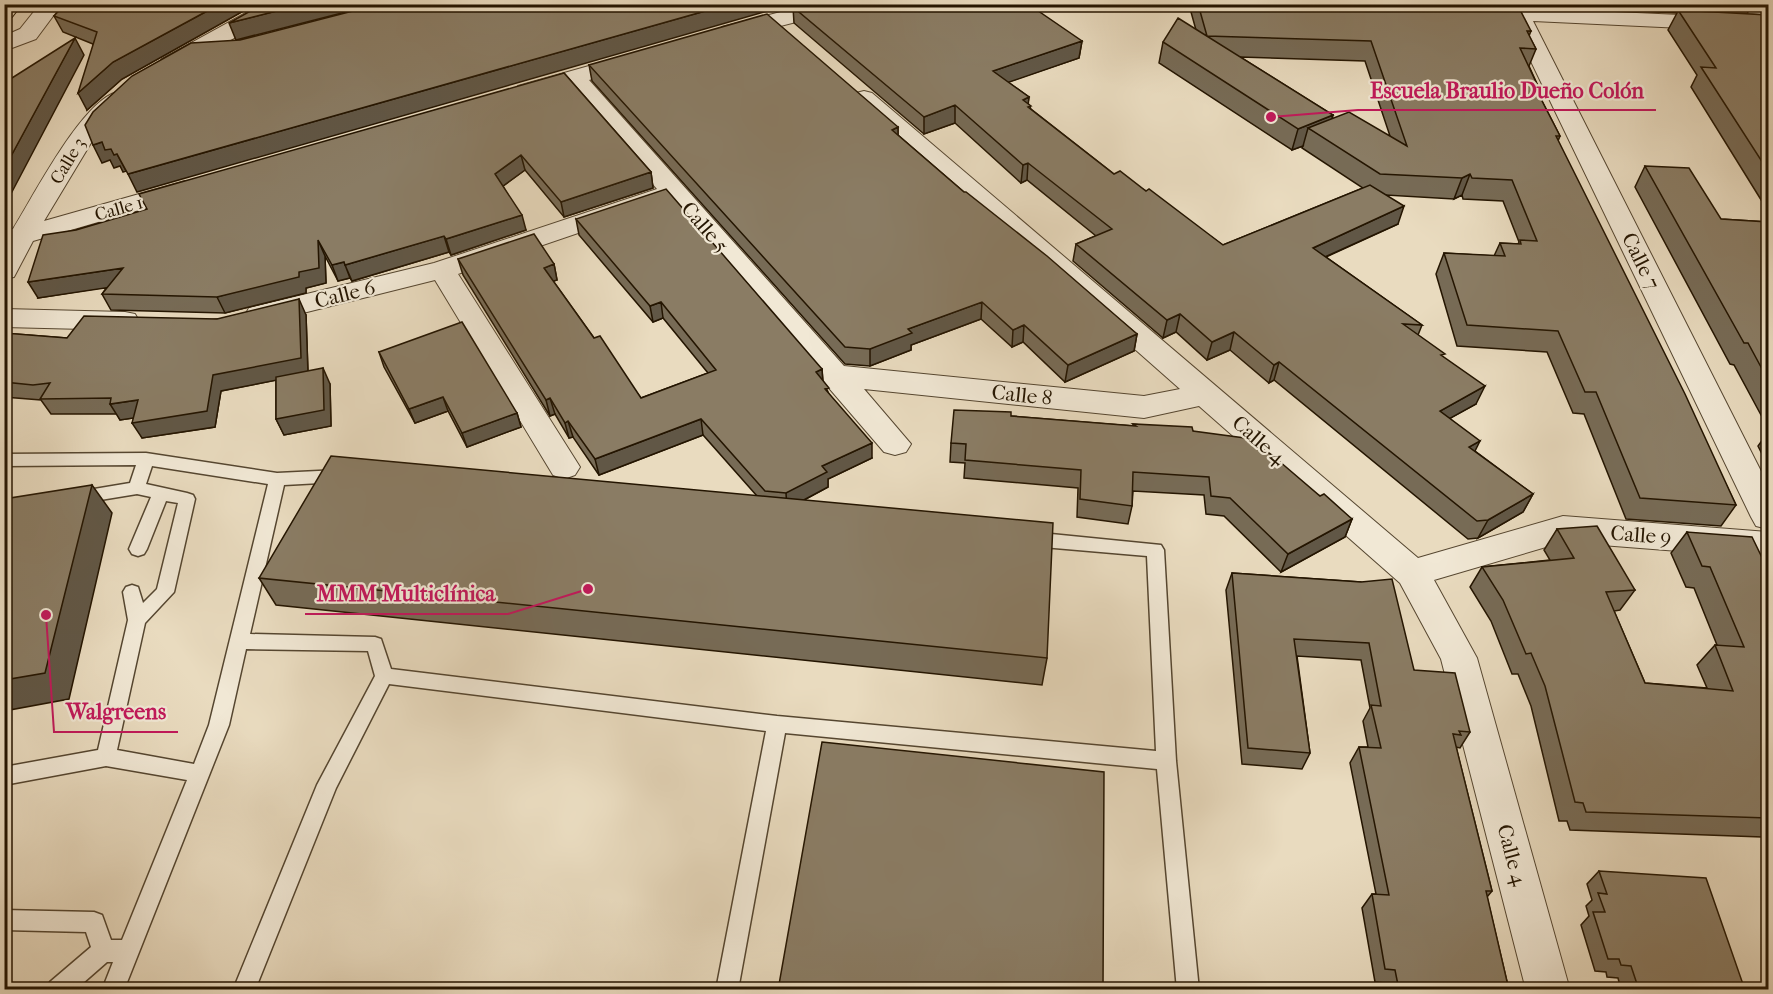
<svg xmlns="http://www.w3.org/2000/svg" width="1773" height="994" font-family="'IM FELL French Canon',serif">
  <rect width="100%" height="100%" fill="#e9dbbf"/>
  <filter id="stains"><feTurbulence type="fractalNoise" baseFrequency=".00333" numOctaves="4"/><feColorMatrix values="0 0 0 0 .2 0 0 0 0 .09 0 0 0 0 .02 0 0 0 .5 -.17"/></filter>
  <radialGradient id="worn" r=".72"><stop offset=".6" stop-color="#630" stop-opacity="0"/><stop offset="1" stop-color="#630" stop-opacity=".3"/></radialGradient>
  <g fill="none" stroke-linecap="round" stroke-linejoin="round">
    <defs>
      <path id="lane" d="M146 453 277 473 339 470 345 472 347 476 345 480 339 482 284 485 250 634 375 637 381 639 391 669 777 716 1156 751 1147 556 1031 546 1025 544 1023 539 1025 534 1031 532 1161 545 1164 550 1176 761 1199 990H1177L1157 769 785 733 738 990H716L766 731 389 684 336 788 255 990H233L317 785 375 676 368 651 246 649 229 725 124 990H102L113 962H107L75 990H47L50 982 91 947 86 932 4 930V910L94 912 102 915 111 940H122L187 780 106 766 4 785V767L98 750 128 620 123 592 126 587 132 585 138 587 143 603 157 589 178 503 166 501 147 549 144 554 138 556 132 554 129 549 151 497 137 494 76 504 70 502 68 498 70 494 76 492 130 483 136 465 4 466V454ZM152 466 268 484 209 725 194 764 117 750 145 623 174 592 195 499 193 495 187 493 146 484Z"/>
      <path id="street" d="M40 4H62L36 39 4 51V36L20 29Z
        M262 4H289L287 9 178 69 170 71 162 69 159 64 162 59Z
        M812 4H849L847 9 730 39 722 37 719 32 722 27Z
        M1504 4H1525L1527 8 1768 19V32L1533 21 1768 485V529L1756 526 1751 517 1511 20 1492 18 1489 13 1492 8 1505 7Z
        M635 53 643 55 646 60 643 65 589 80 844 366 1144 396 1180 389 856 103 852 98 856 93 864 91 872 93 1418 558 1563 516 1768 532V558L1563 542 1434 580 1477 658 1570 990H1526L1441 659 1400 583 1199 406 1144 418 864 389 911 444 906 452 895 455 884 452 669 202 458 274 580 467 575 475 564 479 553 475 435 280 259 324 249 322 245 315 249 308 434 263 657 189 569 86 526 98 518 96 514 91 518 86Z
        M117 92 125 94 129 99 100 128 44 221 185 181 194 184 198 189 194 194 33 241 14 277 4 279V230L13 229C33 197 82 101 117 92Z
        M4 309 125 312 135 314 139 321 135 328 125 330 4 327Z"/>
      <path id="secondary" d="M1741 4H1762L1768 13V33L1760 32Z"/>
      <path id="primary" d="M4 4H22L12 17 4 18Z"/>
    </defs>
    <!-- lane casing -->
    <use href="#lane" stroke="#554630" stroke-width="3"/>
    <!-- street casing -->
    <use href="#street" stroke="#554630" stroke-width="2"/>
    <!-- secondary casing -->
    <use href="#secondary" stroke="#241501" stroke-width="2"/>
    <!-- primary casing -->
    <use href="#primary" stroke="#241501" stroke-width="2"/>
    <!-- lane -->
    <use href="#lane" fill="#f1e8d5" fill-rule="evenodd"/>
    <!-- street -->
    <use href="#street" fill="#f1e8d5" fill-rule="evenodd"/>
    <!-- secondary -->
    <use href="#secondary" fill="#f1e8d5" fill-rule="evenodd"/>
    <!-- primary -->
    <use href="#primary" fill="#e9dbbf" fill-rule="evenodd"/>
  </g>
  <!-- wall -->
  <path fill="#776b56" stroke="#241501" stroke-width="1.5" fill-rule="evenodd" d="M256 4 122 79 87 110 93 44 63 32 54 16Z
    M1193 4 1531 31 1529 36 1536 49 1529 66 1543 97 1542 101 1560 136 1558 141 1736 505 1721 526 1626 519 1584 414 1573 413 1547 352 1457 346 1436 274 1444 253 1494 256 1500 243 1518 244 1519 242 1503 201 1463 199 1462 195 1454 199 1386 195 1398 224 1326 257 1422 325 1418 335 1443 357 1476 404 1450 418 1475 451 1533 494 1523 512 1478 538 1468 539 1274 380 1269 383 1230 350 1207 360 1176 332 1163 338 1073 261 1076 244 1096 236 1027 180 1021 183 955 123 924 134 794 23 793 7 1082 41 1079 58 1008 82 1029 97 1028 103 1031 109 1114 174 1146 191 1223 245 1363 188 1302 148 1303 146 1292 150 1159 63 1163 42 1196 30 1191 12ZM1240 57 1365 61 1390 136 1332 118 1333 115Z
    M1527 4H1752L1747 14 1768 15V211L1691 87 1697 75 1668 30 1677 13 1528 6Z
    M589 65 898 127V135L964 192 1137 334 1134 351 1065 382 1023 342 1012 347 981 319 911 345V350L870 366 845 364 592 81Z
    M564 73 651 172 653 188 564 217 525 170 503 186 526 230 451 255 449 252 352 281 350 278 338 281 325 256 326 283 306 288V293L225 313 111 310 102 294 107 287 38 298 76 230 147 210Z
    M1645 166 1721 219 1768 222V428L1734 365 1730 364 1635 187Z
    M576 219 822 369 823 381 829 394 872 458 828 479V487L804 500 1047 658 1042 685 276 605 259 578 757 496 703 435 599 475 573 437 569 438 555 414 550 416 463 275 458 259 554 264 557 280 553 281 594 338 641 398 708 373 663 318 653 322 579 235Z
    M306 315 308 371 330 384 331 426 284 435 276 419V380L221 391 215 427 142 438 133 418 120 420 117 414H51L41 400 4 397V333L67 338 217 319Z
    M379 352 517 413 521 427 467 447 448 411 415 423 384 367Z
    M1011 416 1133 426V424L1193 431 1320 496 1352 519 1345 537 1281 572 1224 516 1206 514 1204 495 1133 491 1132 506 1128 524 1077 517 1078 488 964 478 965 463 950 462 951 443Z
    M1768 432V466L1758 446Z
    M1557 529 1635 590 1620 610 1614 611 1645 683 1707 688 1697 665 1715 645H1717L1694 588 1686 587 1671 553 1687 532 1768 570V849L1762 837 1570 830 1567 821H1559L1531 706 1518 674H1512L1491 621 1470 587 1482 567 1550 560 1544 550Z
    M1232 573 1361 582 1414 670 1470 732 1460 748 1456 747 1492 891 1487 897 1509 990H1386L1384 983 1375 982 1362 908 1372 894H1376L1350 763 1359 747H1368L1363 721 1370 708 1361 660 1297 656 1310 753 1302 769 1242 764 1226 590Z
    M1599 871 1745 990H1621L1618 978 1607 977 1606 972 1595 971 1581 925 1589 916 1586 906 1592 900 1587 884Z"/>
  <!-- shaded-wall -->
  <path fill="#615746" stroke="#241501" stroke-width="1.5" d="M220 4H256L122 79 87 110 78 93 113 62Z
    M304 4H377L236 40 229 23Z
    M730 4H796L764 12 137 192 128 174Z
    M75 38 84 55 4 207V169Z
    M1082 41 1079 58 992 88 993 71Z
    M1029 97 1027 115 1023 100Z
    M955 105V123L924 134V117Z
    M1333 115 1326 137 1308 128 1303 146 1292 150 1298 129Z
    M898 127V144L892 130Z
    M102 142 117 154 126 171 123 172 120 166 114 168 110 160 102 163 93 145Z
    M521 155 525 170 499 189 495 174Z
    M1028 163 1027 180 1021 183 1023 165Z
    M651 172 653 188 564 217 561 202Z
    M1470 174 1462 195 1454 199 1462 178Z
    M1404 206 1398 224 1307 265 1313 248Z
    M522 215 526 230 451 255 446 239Z
    M444 236 449 252 352 281 345 265Z
    M318 240 325 256 326 283 306 288V293L225 313 217 297 299 272Z
    M344 262 350 278 338 281 332 265Z
    M554 264 557 280 548 283 544 268Z
    M123 268 132 284 38 298 28 282Z
    M299 299 306 315 308 374 221 391 215 427 142 438 132 423 213 375Z
    M661 302 663 318 653 322 650 306Z
    M982 302 981 319 911 345V350L870 366V349L908 329Z
    M1180 314 1176 332 1163 338 1167 320Z
    M1024 325 1023 342 1012 347 1013 330Z
    M1234 332 1230 350 1207 360 1212 342Z
    M1137 334 1134 351 1065 382 1068 365Z
    M1279 362 1274 380 1269 383 1274 365Z
    M323 368 330 384 331 426 284 435 276 419Z
    M822 369 823 385 816 372Z
    M1485 386 1476 404 1431 429 1440 411Z
    M443 397 448 411 415 423 409 409Z
    M550 398 555 414 550 416 546 400Z
    M138 400 147 416 120 420 110 404Z
    M517 413 521 427 467 447 462 433Z
    M701 419 703 435 599 475 595 459Z
    M568 421 573 437 569 438 565 423Z
    M1480 441 1471 459 1469 447Z
    M872 443V458L828 479V487L787 509 786 493 822 466Z
    M92 485 112 513 69 699 4 711V680Z
    M1533 494 1523 512 1478 538 1488 520Z
    M1352 519 1345 537 1281 572 1288 554Z"/>
  <!-- building -->
  <path fill="#8a7c64" stroke="#241501" stroke-width="1.5" d="M65 4H220L113 62 78 93 97 32 54 16Z
    M263 4H304L229 23Z
    M380 4H730L128 174 117 154 114 155 111 149 105 150 102 142 93 145 85 125 93 112 132 76 191 43 240 40Z
    M802 4H1028L1082 41 993 71 1029 97 1023 100 1031 106 1028 107 1114 174 1120 171 1146 191 1149 189 1223 245 1370 185 1404 206 1313 248 1422 325 1403 324 1445 354 1441 355 1485 386 1440 411 1480 441 1469 447 1533 494 1488 520 1477 521 1279 362 1274 365 1234 332 1212 342 1180 314 1167 320 1076 244 1112 229 1028 163 1023 165 955 105 924 117 793 7Z
    M1198 4H1517L1531 31H1527L1536 49 1520 48 1543 97H1540L1560 136H1556L1685 394 1736 505 1640 498 1596 392H1585L1558 331 1467 325 1444 253 1505 256 1500 243 1521 244 1520 240 1537 241 1512 180 1472 178 1470 174 1462 178 1380 174 1308 128 1349 112 1407 146 1371 41 1207 36Z
    M1678 10 1768 15V171L1701 67 1716 68Z
    M767 14 898 127 892 130 964 192H966L1047 256 1137 334 1068 365 1024 325 1013 330 982 302 908 329 912 333 870 349 845 347 589 65Z
    M1178 18 1333 115 1298 129 1163 42Z
    M75 38 4 169V83Z
    M564 73 651 172 561 202 521 155 495 174 522 215 446 239 444 236 345 265 344 262 332 265 318 240 319 268 299 272V277L217 297 102 294 123 268 28 282 43 235 76 230 147 209 139 194Z
    M1645 166 1689 168 1721 219 1768 222V380L1748 343H1744Z
    M666 189 822 369 816 372 829 388 825 389 872 443 822 466 827 472 786 493 765 491 701 419 595 459 568 421 565 423 550 398 546 400 458 259 534 234 554 264 544 268 594 338 600 336 641 398 716 370 661 302 650 306 576 219Z
    M299 299 301 358 213 375 207 411 132 423 138 400 110 404 111 398 40 399 50 383 33 385 4 382V333L67 338 84 316 217 319Z
    M462 322 517 413 462 433 443 397 409 409 379 352Z
    M323 368 324 410 276 419V377Z
    M954 410 1011 412V416L1136 426 1133 424 1192 427 1193 431 1245 438 1272 455 1320 496 1324 494 1352 519 1288 554 1230 498 1211 496 1209 477 1133 472 1132 506 1080 499 1081 470 965 460 966 444 951 443Z
    M331 456 1053 523 1047 658 259 578Z
    M92 485 45 673 4 680V499Z
    M1597 526 1635 590 1606 592 1645 683 1733 691 1715 645 1744 647 1710 567 1702 566 1687 532 1752 537 1768 570V818L1586 812 1583 803 1575 802 1545 686 1531 653 1526 654 1503 600 1482 567 1574 558 1557 529Z
    M1232 573 1361 582 1392 579 1414 670 1455 673 1470 732 1459 731 1461 735 1453 734 1492 891H1486L1509 990H1399L1395 970 1385 969 1372 894 1389 895 1359 747 1381 748 1371 705 1381 706 1369 643 1294 639 1310 753 1248 748Z
    M822 742 1104 772 1103 990H778Z
    M1599 871 1706 878 1745 990H1639L1631 966 1621 965 1619 959H1608L1593 912H1605L1598 893 1607 894Z"/>
  <g text-anchor="middle" dominant-baseline="central" stroke-width="4.5" stroke-linejoin="round" paint-order="stroke">
    <!-- far-street labels -->
    <g font-size="18" fill="#241501" stroke="#f1e8d5">
      <text transform="translate(68 161) rotate(-59)">Calle 3</text>
      <text transform="translate(119 209) rotate(-16)">Calle 1</text>
    </g>
    <!-- street labels -->
    <g font-size="21" fill="#241501" stroke="#f1e8d5">
      <text transform="translate(705 227) rotate(49)">Calle 5</text>
      <text transform="translate(1641 261) rotate(64)">Calle 7</text>
      <text transform="translate(345 294) rotate(-14)">Calle 6</text>
      <text transform="translate(1022 395) rotate(6)">Calle 8</text>
      <text transform="translate(1259 440) rotate(41)">Calle 4</text>
      <text transform="translate(1641 535) rotate(4)">Calle 9</text>
      <text transform="translate(1512 855) rotate(75)">Calle 4</text>
    </g>
  </g>
  <!-- callouts -->
  <path fill="none" stroke="#c2185b" stroke-width="2" d="M1271 117L1358 110H1656M588 589L508 614H305M46 615L54 732H178"/>
  <g fill="#c2185b" stroke="#f1e8d5" stroke-width="2">
    <circle cx="1271" cy="117" r="6"/>
    <circle cx="588" cy="589" r="6"/>
    <circle cx="46" cy="615" r="6"/>
  </g>
  <g font-size="22" text-anchor="middle" font-weight="bold" fill="#c2185b" stroke="#f1e8d5" stroke-width="4.5" stroke-linejoin="round" paint-order="stroke">
    <text x="1507" y="98">Escuela Braulio Dueño Colón</text>
    <text x="406" y="601">MMM Multiclínica</text>
    <text x="116" y="719">Walgreens</text>
  </g>
  <!-- margin -->
  <rect width="1773" height="994" fill="none" stroke="#e9dbbf" stroke-width="24"/>
  <rect x="6" y="6" width="1761" height="982" fill="none" stroke="#241501" stroke-width="3"/>
  <rect x="12" y="12" width="1749" height="970" fill="none" stroke="#241501" stroke-width="1.5"/>
  <rect width="100%" height="100%" filter="url(#stains)"/>
  <rect width="100%" height="100%" fill="url(#worn)"/>
</svg>
